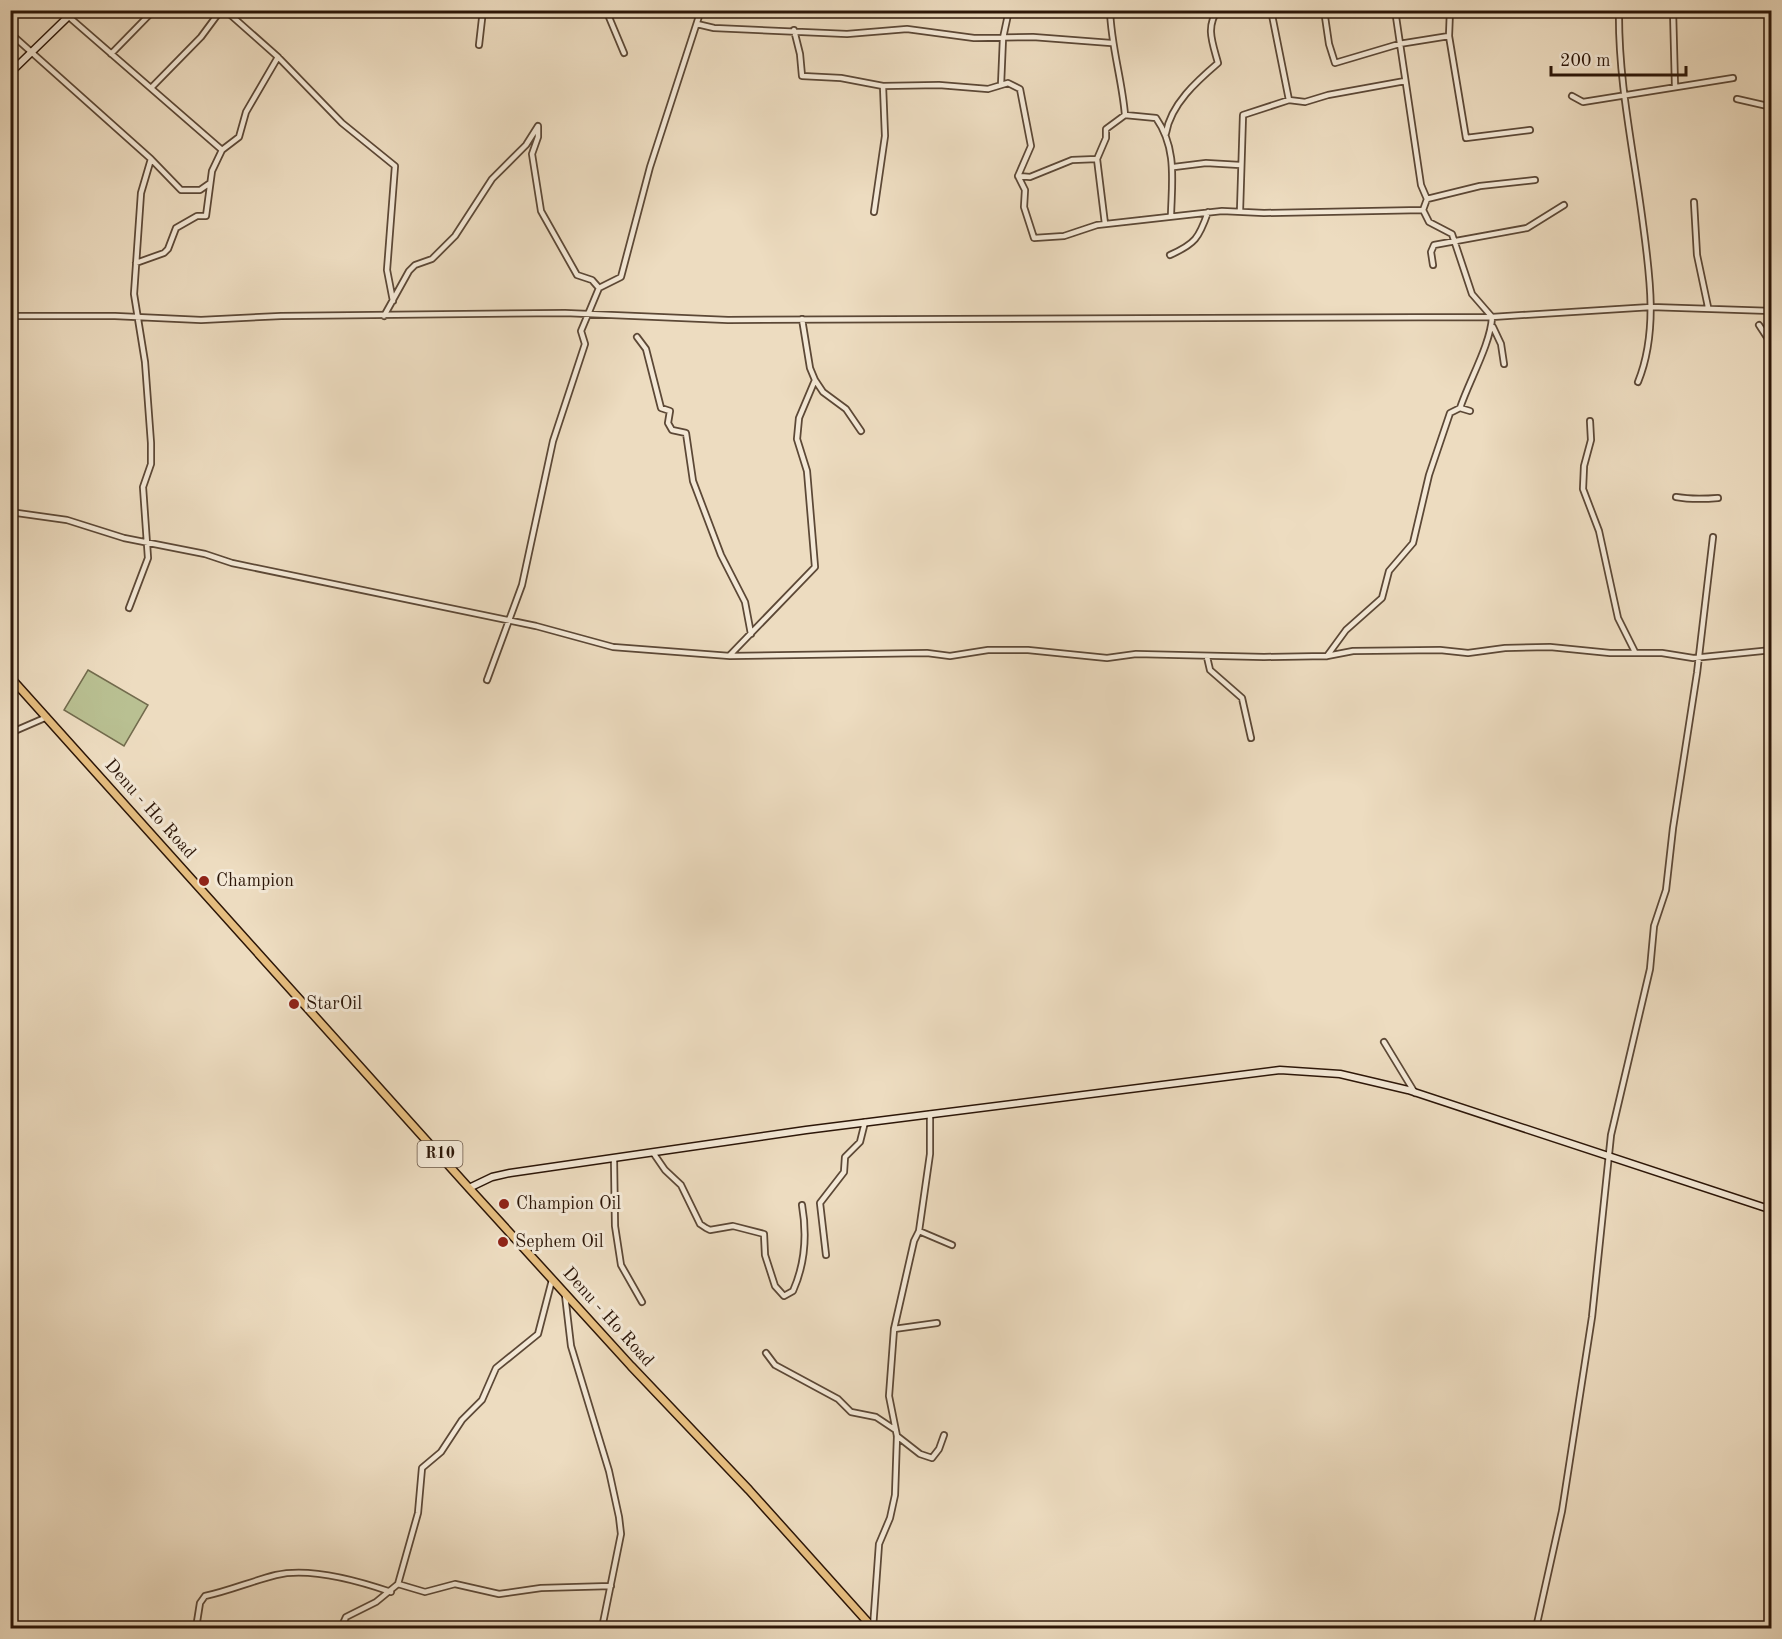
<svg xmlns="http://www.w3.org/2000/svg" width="1782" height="1639" font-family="'Old Standard TT',serif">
  <rect width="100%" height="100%" fill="#eddcc0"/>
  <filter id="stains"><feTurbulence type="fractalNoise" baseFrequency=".00333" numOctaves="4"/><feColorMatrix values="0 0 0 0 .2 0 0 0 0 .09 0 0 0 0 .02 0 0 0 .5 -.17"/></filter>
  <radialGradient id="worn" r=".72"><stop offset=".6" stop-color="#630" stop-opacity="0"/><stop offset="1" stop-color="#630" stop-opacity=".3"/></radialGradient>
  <!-- green -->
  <path fill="#b9c092" stroke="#726b4d" stroke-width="1.5" d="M88 670 148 705 124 746 64 710Z"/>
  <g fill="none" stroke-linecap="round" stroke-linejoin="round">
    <defs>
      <path id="street" d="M61 10 222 150
        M225 10 278 57 342 123 395 166 387 270 393 301
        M606 10 624 53
        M1271 10 1289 100
        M1324 10 1329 44 1335 63 1399 44 1449 36 1450 10
        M1395 10 1421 185 1427 199 1423 210 1429 222 1452 234 1472 294 1492 317C1491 343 1469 381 1460 408
        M1619 10C1618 82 1634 153 1643 224 1650 276 1658 333 1638 382
        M1673 10 1675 86
        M697 24 714 28 847 34 907 29 974 38 1033 37 1111 43
        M794 30 800 54 802 76 841 78 883 86 939 85 988 89 1008 83 1020 89 1031 146 1018 176 1025 190 1024 207 1034 238 1064 236 1097 225 1222 211 1264 213 1423 210
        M10 33 151 159 141 193 134 294 145 362 151 443V464L143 487 148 558 129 608
        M1449 36 1466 138 1530 130
        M479 45 483 10
        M111 54 154 10
        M1001 85 1003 38 1009 10
        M151 88 201 37 221 10
        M1572 96 1583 102 1733 78
        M1737 99 1772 107
        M1125 115 1156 118C1177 148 1172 180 1171 215
        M1166 133C1171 104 1197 81 1218 63 1213 44 1205 27 1218 10
        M151 159 181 190H200L210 183
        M1174 167 1206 163 1240 165
        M1018 176 1030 177 1072 160 1097 159
        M1427 199 1480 186 1535 180
        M1694 202 1697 255 1708 307
        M1240 211 1243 115 1289 100 1305 102 1328 95 1405 81
        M874 212 885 136 883 86
        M1105 224 1097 159 1106 138V129L1125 115C1122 79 1111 46 1110 10
        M1170 255C1195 244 1199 238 1208 212
        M136 263 164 253 168 249 176 228 197 216H206L212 171 222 150 239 137 246 112 278 57
        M1433 265 1431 252 1434 245 1527 228 1564 205
        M10 316H115L201 320 281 316 565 313 728 320 1492 317 1651 307 1772 311
        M384 316 409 271 415 265 432 259 455 236 492 179 526 145 538 126V137L532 154 541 211 577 275 592 280 599 288 621 277 650 167 701 10
        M1759 325 1772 345
        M1493 327 1501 344 1504 364
        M637 337 646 349 661 408 670 411 668 423 672 430 686 433 693 481 721 555 745 602 751 634
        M815 380 823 392 846 409 861 431
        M1590 421 1591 440 1584 466 1583 489 1599 531 1618 618 1635 652
        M1676 497C1687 499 1706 499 1718 498
        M10 512 67 520 124 538 205 554 232 563 536 626 613 647 730 656 927 653 950 656 988 650H1028L1107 658 1136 654 1264 657 1327 656 1353 651 1440 650 1468 653 1505 648 1550 647 1610 653H1662L1693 658 1772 650
        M730 655 815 567 807 471 797 439 799 418 815 380 810 368 802 319
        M1327 656 1346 630 1382 598 1389 571 1413 543 1429 475 1450 413 1460 408 1470 411
        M1207 657 1210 670 1242 698 1251 738
        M487 680 522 585 553 441 585 344 581 331 599 288
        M10 733 47 717
        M1384 1042 1415 1093
        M654 1154 665 1170 681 1185 700 1224 706 1228 710 1230 733 1226 764 1234 765 1255 775 1286 784 1296 793 1291C805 1264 807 1234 802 1205
        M614 1159 615 1226 621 1265 642 1302
        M919 1231 952 1245
        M826 1255 820 1203 844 1172 845 1157 860 1142 865 1122
        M565 1295 571 1346 609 1471 619 1517 621 1534 602 1628
        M894 1329 937 1323
        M766 1353 775 1365 838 1399 851 1412 876 1417 894 1429
        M897 1436 920 1454 932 1458 939 1449 944 1435
        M398 1584 425 1592 455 1584 499 1594 541 1588 611 1586
        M196 1628 200 1603 205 1596C229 1591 252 1581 276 1575 310 1567 359 1581 391 1592
        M341 1628 346 1617 376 1602 398 1584 418 1513 422 1468 441 1452 462 1420 482 1400 496 1368 538 1334 552 1280
        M873 1628 879 1544 890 1518 895 1495 897 1436 889 1396 894 1329 914 1241 919 1231 930 1154V1114
        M1536 1628 1562 1511 1592 1317 1611 1135 1650 969 1654 926 1666 890 1673 828 1697 673 1713 537"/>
      <path id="secondary" d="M10 73 75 10
        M469 1188 492 1177 510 1173 806 1130 1280 1070 1340 1074 1408 1090 1772 1210"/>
      <path id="primary" d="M10 677 469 1188 631 1366 749 1490 873 1628"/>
    </defs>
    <!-- street casing -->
    <use href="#street" stroke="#5c4836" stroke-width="8"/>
    <!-- secondary casing -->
    <use href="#secondary" stroke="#2c1608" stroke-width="9"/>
    <!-- primary casing -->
    <use href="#primary" stroke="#2c1608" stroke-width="10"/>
    <!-- street -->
    <use href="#street" stroke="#f3e8d6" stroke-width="4.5"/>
    <!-- secondary -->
    <use href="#secondary" stroke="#f3e8d6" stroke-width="6"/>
    <!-- primary -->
    <use href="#primary" stroke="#e6be80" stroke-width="7"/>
  </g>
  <!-- markers -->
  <g fill="#8f2418" stroke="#f3e8d6" stroke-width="2">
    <circle cx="204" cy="881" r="6"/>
    <circle cx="294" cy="1004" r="6"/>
    <circle cx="504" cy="1204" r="6"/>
    <circle cx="503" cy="1242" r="6"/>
  </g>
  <g text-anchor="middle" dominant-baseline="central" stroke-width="6" stroke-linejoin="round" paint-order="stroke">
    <!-- shield labels -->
    <rect fill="#f3e8d6" stroke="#685546" stroke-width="1.5" x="417.5" y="1141" width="45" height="26" rx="4.5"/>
    <g font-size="16" font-weight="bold" fill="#2c1608">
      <text x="440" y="1154">R10</text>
    </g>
    <!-- street labels -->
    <g font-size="18" fill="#2c1608" stroke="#f3e8d6">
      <text transform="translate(150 809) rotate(48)">Denu - Ho Road</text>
      <text transform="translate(608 1317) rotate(48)">Denu - Ho Road</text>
    </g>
    <!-- poi labels -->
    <g font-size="18" fill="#2c1608" stroke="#f3e8d6" text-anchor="start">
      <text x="216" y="881">Champion</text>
      <text x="306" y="1004">StarOil</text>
      <text x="516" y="1204">Champion Oil</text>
      <text x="515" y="1242">Sephem Oil</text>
    </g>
  </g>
  <!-- margin -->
  <rect width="1782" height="1639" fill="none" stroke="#eddcc0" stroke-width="36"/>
  <rect x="12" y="12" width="1758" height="1615" fill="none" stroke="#2c1608" stroke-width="3"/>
  <rect x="18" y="18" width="1746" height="1603" fill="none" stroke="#2c1608" stroke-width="1.5"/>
  <!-- scale -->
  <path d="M1551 66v9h135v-9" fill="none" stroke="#2c1608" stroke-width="3"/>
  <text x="1560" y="66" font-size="18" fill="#2c1608" stroke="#f3e8d6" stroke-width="4.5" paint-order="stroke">200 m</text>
  <rect width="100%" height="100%" filter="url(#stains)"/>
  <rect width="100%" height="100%" fill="url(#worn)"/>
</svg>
